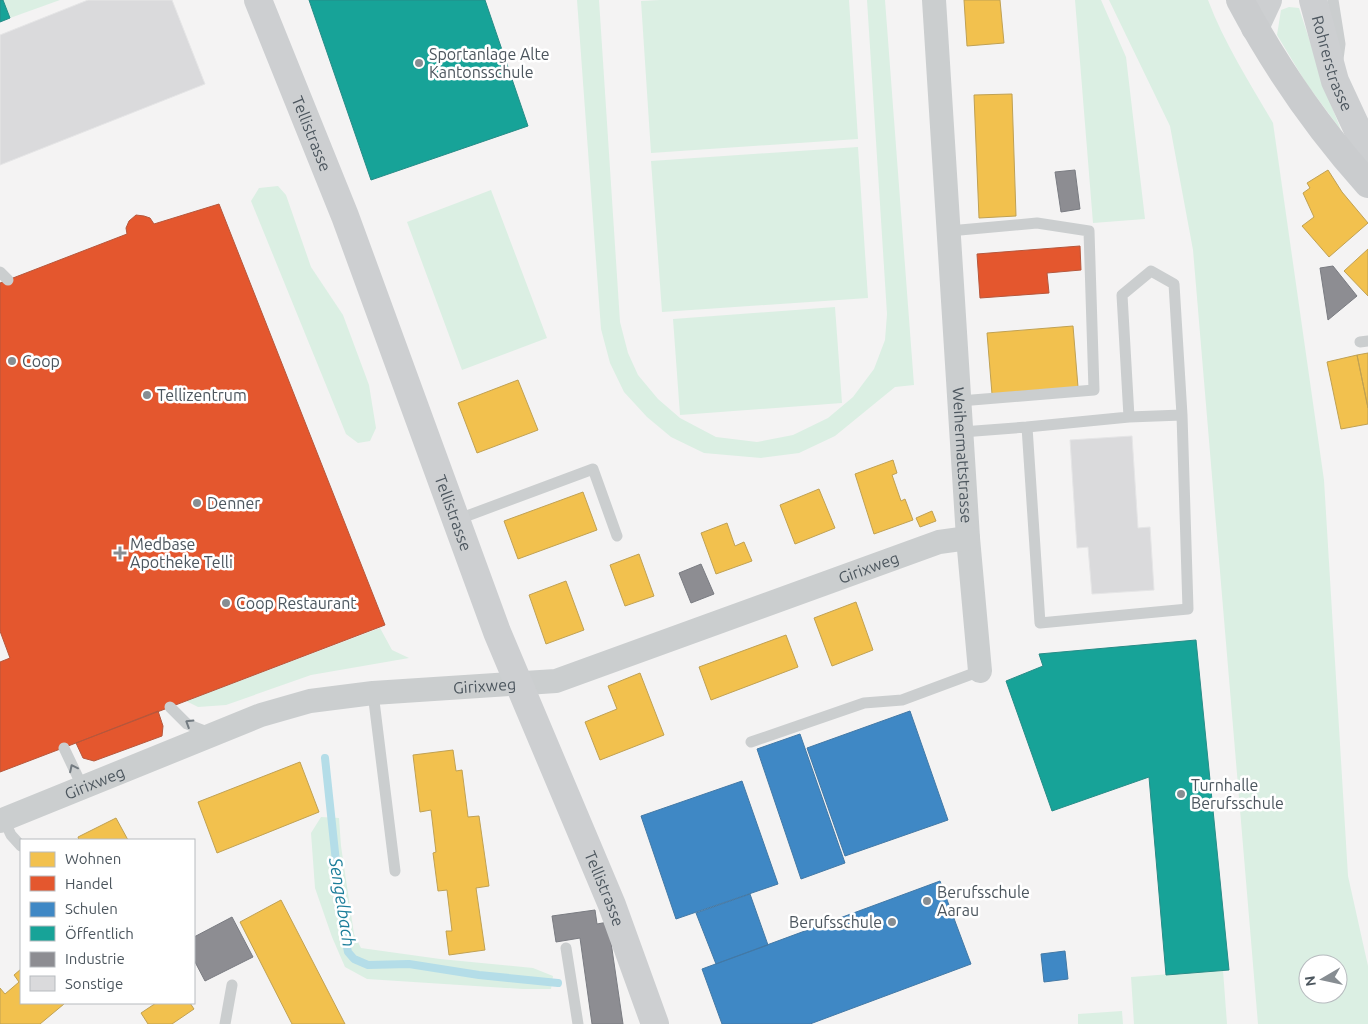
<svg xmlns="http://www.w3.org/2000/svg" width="1368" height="1024" font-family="Ubuntu,sans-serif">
  <rect width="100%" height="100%" fill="#f4f3f3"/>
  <!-- green -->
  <path fill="#dbefe3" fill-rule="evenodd" d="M3 0H60L10 18Z
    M577 0H599L620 322 628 353 638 375 658 399 680 418 716 437 757 442 793 435 828 418 853 397 874 369 885 340 887 314 867 0H885L914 385 895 387 835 436 799 453 761 458 704 453 671 437 647 417 624 392 610 363 601 329Z
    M660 0H849L858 139 651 153 641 1Z
    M1075 0H1101L1126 57 1145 219 1093 223Z
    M1109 0H1208C1224 43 1250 83 1273 123L1324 480 1348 876 1368 966V1024H1258L1193 250 1170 126ZM1308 964H1338V994H1308Z
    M1289 7 1299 8 1328 97 1341 130 1306 83 1277 35 1281 10Z
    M858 147 868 298 662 312 651 161Z
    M278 186 286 195 311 267 343 315 369 385 376 428 370 441 358 443 346 434 251 201 259 188Z
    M491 190 547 338 462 370 407 222Z
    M835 307 842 403 680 415 673 319Z
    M380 628 392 650 409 658 311 675 226 705 198 707 186 701Z
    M321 817 339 818 341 846 354 934 361 948 440 959 533 968 553 976 551 989H523L367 979 345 967 332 937 315 888 311 833Z
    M1223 970 1227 1024H1134L1131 977Z
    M1122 1011 1123 1024H1078V1014Z"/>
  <!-- homes -->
  <path fill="#f2c14e" stroke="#c0a153" d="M964 0H1000L1004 43 967 46Z
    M1012 94 1016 216 979 218 974 95Z
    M1328 170 1342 192 1368 223 1329 257 1302 226 1314 217 1303 193 1310 188 1307 183Z
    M1368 249V296L1344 271Z
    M1073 326 1078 387 992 394 987 333Z
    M1368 353V408L1357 355Z
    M1357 355 1368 408V424L1341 429 1327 362Z
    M518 380 538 430 477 453 458 403Z
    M893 460 897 473 892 475 901 501 905 499 913 520 874 534 855 474Z
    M819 489 835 528 795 544 780 505Z
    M583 492 597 530 518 559 504 521Z
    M932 511 936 521 920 527 916 518Z
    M727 523 735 546 744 542 752 561 716 574 701 533Z
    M639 554 654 596 625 606 610 565Z
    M566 581 584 630 546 644 529 595Z
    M856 602 873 650 832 666 814 618Z
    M786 635 798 667 711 700 699 667Z
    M640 673 664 735 600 760 585 722 617 709 608 686Z
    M453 750 456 771 462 770 468 817 479 816 489 886 476 888 485 950 449 955 446 931H452L447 890 438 891 433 853 436 852 431 810 420 812 413 755Z
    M300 762 319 812 217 853 198 802Z
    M116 818 128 840H79L78 837Z
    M281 900 345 1024H292L240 922Z
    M21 969V1003H63L64 1004 40 1024H0V988L5 994 19 982 14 975Z
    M156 1003H190L194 1009 172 1024H148L141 1013Z"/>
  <!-- shops -->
  <path fill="#e4572e" stroke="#b6573c" d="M219 204 385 625 0 772V662L10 658 0 631V283L127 234 126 228 129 221 136 215 144 216 150 218 154 224Z
    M1080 246 1081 270 1047 273 1049 293 980 298 977 254Z
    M158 711 163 726 162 736 94 761 83 758 76 743Z"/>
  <!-- schools -->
  <path fill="#3f88c5" stroke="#4379a6" d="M910 711 948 820 845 856 807 748Z
    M800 734 845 863 801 879 757 749Z
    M742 781 778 884 676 919 641 816Z
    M940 881 971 964 810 1024H722L702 969Z
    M750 894 768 945 716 964 696 913Z
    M1065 951 1068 979 1044 982 1041 954Z"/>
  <!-- public -->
  <path fill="#17a398" stroke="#278c87" d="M0 0H3L10 18 0 22Z
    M309 0H485L528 126 371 180Z
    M1196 640 1229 970 1166 975 1149 777 1052 811 1006 681 1043 666 1039 654Z"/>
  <!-- industry -->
  <path fill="#8d8d92" stroke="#7a7c82" d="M1075 170 1080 209 1061 212 1055 172Z
    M1333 266 1357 296 1328 320 1320 268Z
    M701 564 714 594 691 603 679 573Z
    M595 910 597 924 608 922 623 1024H592L580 938 556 942 552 916Z
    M232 917 253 957 205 981 194 960V937Z"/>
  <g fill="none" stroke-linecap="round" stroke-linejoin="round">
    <!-- stream -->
    <path stroke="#b4dde8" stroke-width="8" d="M325 758 343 928 348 952 354 959 368 965 409 964 479 975 558 983"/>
  </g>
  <!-- building -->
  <path fill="#dadadc" stroke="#e5e5e6" d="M88 0H172L205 84 0 165V35Z
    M1132 436 1138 528 1150 527 1154 590 1092 594 1088 547 1077 548 1070 440Z"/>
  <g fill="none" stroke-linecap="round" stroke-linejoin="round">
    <!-- lane -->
    <path stroke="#cbcecf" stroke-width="11" d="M1333 0 1340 44 1338 59
      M949 231 1037 223 1089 231 1094 390 960 401
      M1151 271 1174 284 1182 415 1188 609 1040 623 1027 427 1129 417 1122 295Z
      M0 272 8 280
      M1360 342 1368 341
      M1129 417 1182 415
      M962 432 1027 427
      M456 520 593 469 617 536
      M373 693 395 871
      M170 707 187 724 210 733
      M751 742 864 703 902 700 980 671
      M64 748 83 788
      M4 820 11 835 21 846
      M566 948 578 1024
      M225 1024 232 985"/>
    <!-- street -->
    <g stroke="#cbcecf" stroke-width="24">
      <path id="s1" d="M934 0 968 538 980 671"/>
      <path id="s2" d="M0 821 261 715 310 701 373 693 556 681 939 542 968 538"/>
    </g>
    <!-- secondary -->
    <g stroke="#cdcfd1" stroke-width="28">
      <path id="s3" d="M258 0 345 216 497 632 612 905 655 1024"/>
      <path id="s4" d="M1313 0 1335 81 1368 152"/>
      <path d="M1255 28 1268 0"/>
    </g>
    <!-- primary -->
    <path stroke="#caccce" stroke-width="28" d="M1240 0C1275 66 1318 128 1368 184"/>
  </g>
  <!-- one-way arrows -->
  <defs><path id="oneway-chevron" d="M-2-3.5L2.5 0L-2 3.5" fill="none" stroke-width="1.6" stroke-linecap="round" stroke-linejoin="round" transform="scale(1.25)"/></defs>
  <g stroke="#727a80">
    <use href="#oneway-chevron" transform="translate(189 723) rotate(-148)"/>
    <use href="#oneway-chevron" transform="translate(73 768) rotate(-116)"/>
  </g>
  <!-- markers -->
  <g fill="#878d92" stroke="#fff" stroke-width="2">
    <circle cx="419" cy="63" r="5"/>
    <circle cx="12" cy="361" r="5"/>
    <circle cx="147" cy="395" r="5"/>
    <circle cx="197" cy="503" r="5"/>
    <path d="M117.5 545.5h5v5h5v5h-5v5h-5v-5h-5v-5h5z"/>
    <circle cx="226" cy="603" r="5"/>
    <circle cx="1181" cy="794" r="5"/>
    <circle cx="927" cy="901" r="5"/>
    <circle cx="892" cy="922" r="5"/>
  </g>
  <g text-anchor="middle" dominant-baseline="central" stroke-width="5" stroke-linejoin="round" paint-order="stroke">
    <!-- poi labels -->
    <g font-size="16" fill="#4c565e" stroke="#fff" text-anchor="start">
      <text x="429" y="54">Sportanlage Alte<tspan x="429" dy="18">Kantonsschule</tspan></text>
      <text x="22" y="361">Coop</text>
      <text x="157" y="395">Tellizentrum</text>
      <text x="207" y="503">Denner</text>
      <text x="130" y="544">Medbase<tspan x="130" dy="18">Apotheke Telli</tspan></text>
      <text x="236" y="603">Coop Restaurant</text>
      <text x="1191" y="785">Turnhalle<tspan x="1191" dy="18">Berufsschule</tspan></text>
      <text x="937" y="892">Berufsschule<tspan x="937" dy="18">Aarau</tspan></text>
      <text x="882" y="922" text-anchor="end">Berufsschule</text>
    </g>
    <!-- street labels -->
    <g font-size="16" fill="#4c565e" stroke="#fff">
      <text stroke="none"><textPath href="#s4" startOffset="66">Rohrerstrasse</textPath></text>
      <text stroke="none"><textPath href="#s3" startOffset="144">Tellistrasse</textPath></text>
      <text stroke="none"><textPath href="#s1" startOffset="456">Weihermattstrasse</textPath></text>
      <text stroke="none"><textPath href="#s3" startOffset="549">Tellistrasse</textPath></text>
      <text stroke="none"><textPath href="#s2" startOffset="912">Girixweg</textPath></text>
      <text stroke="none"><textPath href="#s2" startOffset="508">Girixweg</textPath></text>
      <text stroke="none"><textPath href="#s2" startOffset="102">Girixweg</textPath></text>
      <text stroke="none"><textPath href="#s3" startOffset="954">Tellistrasse</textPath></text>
    </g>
    <!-- water labels -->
    <g font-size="18" font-style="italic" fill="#1c7e9a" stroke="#fff">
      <text transform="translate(343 902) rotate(81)">Sengelbach</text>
    </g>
  </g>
  <!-- legend -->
  <rect x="20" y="839" width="175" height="165" fill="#ffffff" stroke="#b7bbbf"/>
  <rect x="30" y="852" width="25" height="15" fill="#f2c14e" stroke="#b7bbbf"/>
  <text x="65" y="864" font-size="15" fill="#4c565e">Wohnen</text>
  <rect x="30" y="876" width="25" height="15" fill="#e4572e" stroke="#b7bbbf"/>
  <text x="65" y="889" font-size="15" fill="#4c565e">Handel</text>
  <rect x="30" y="902" width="25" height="15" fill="#3f88c5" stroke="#b7bbbf"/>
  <text x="65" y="914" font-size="15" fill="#4c565e">Schulen</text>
  <rect x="30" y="926" width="25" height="15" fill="#17a398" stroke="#b7bbbf"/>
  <text x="65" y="939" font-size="15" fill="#4c565e">Öffentlich</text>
  <rect x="30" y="952" width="25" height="15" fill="#8d8d92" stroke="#b7bbbf"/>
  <text x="65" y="964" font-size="15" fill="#4c565e">Industrie</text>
  <rect x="30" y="976" width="25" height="15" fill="#dadadc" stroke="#b7bbbf"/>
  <text x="65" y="989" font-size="15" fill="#4c565e">Sonstige</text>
  <!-- north arrow -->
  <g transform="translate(1323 979) rotate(261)"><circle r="24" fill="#ffffff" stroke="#b7bbbf"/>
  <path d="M0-4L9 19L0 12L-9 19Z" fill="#878d92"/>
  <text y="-8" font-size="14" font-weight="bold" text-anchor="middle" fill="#4c565e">N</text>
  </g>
</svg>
